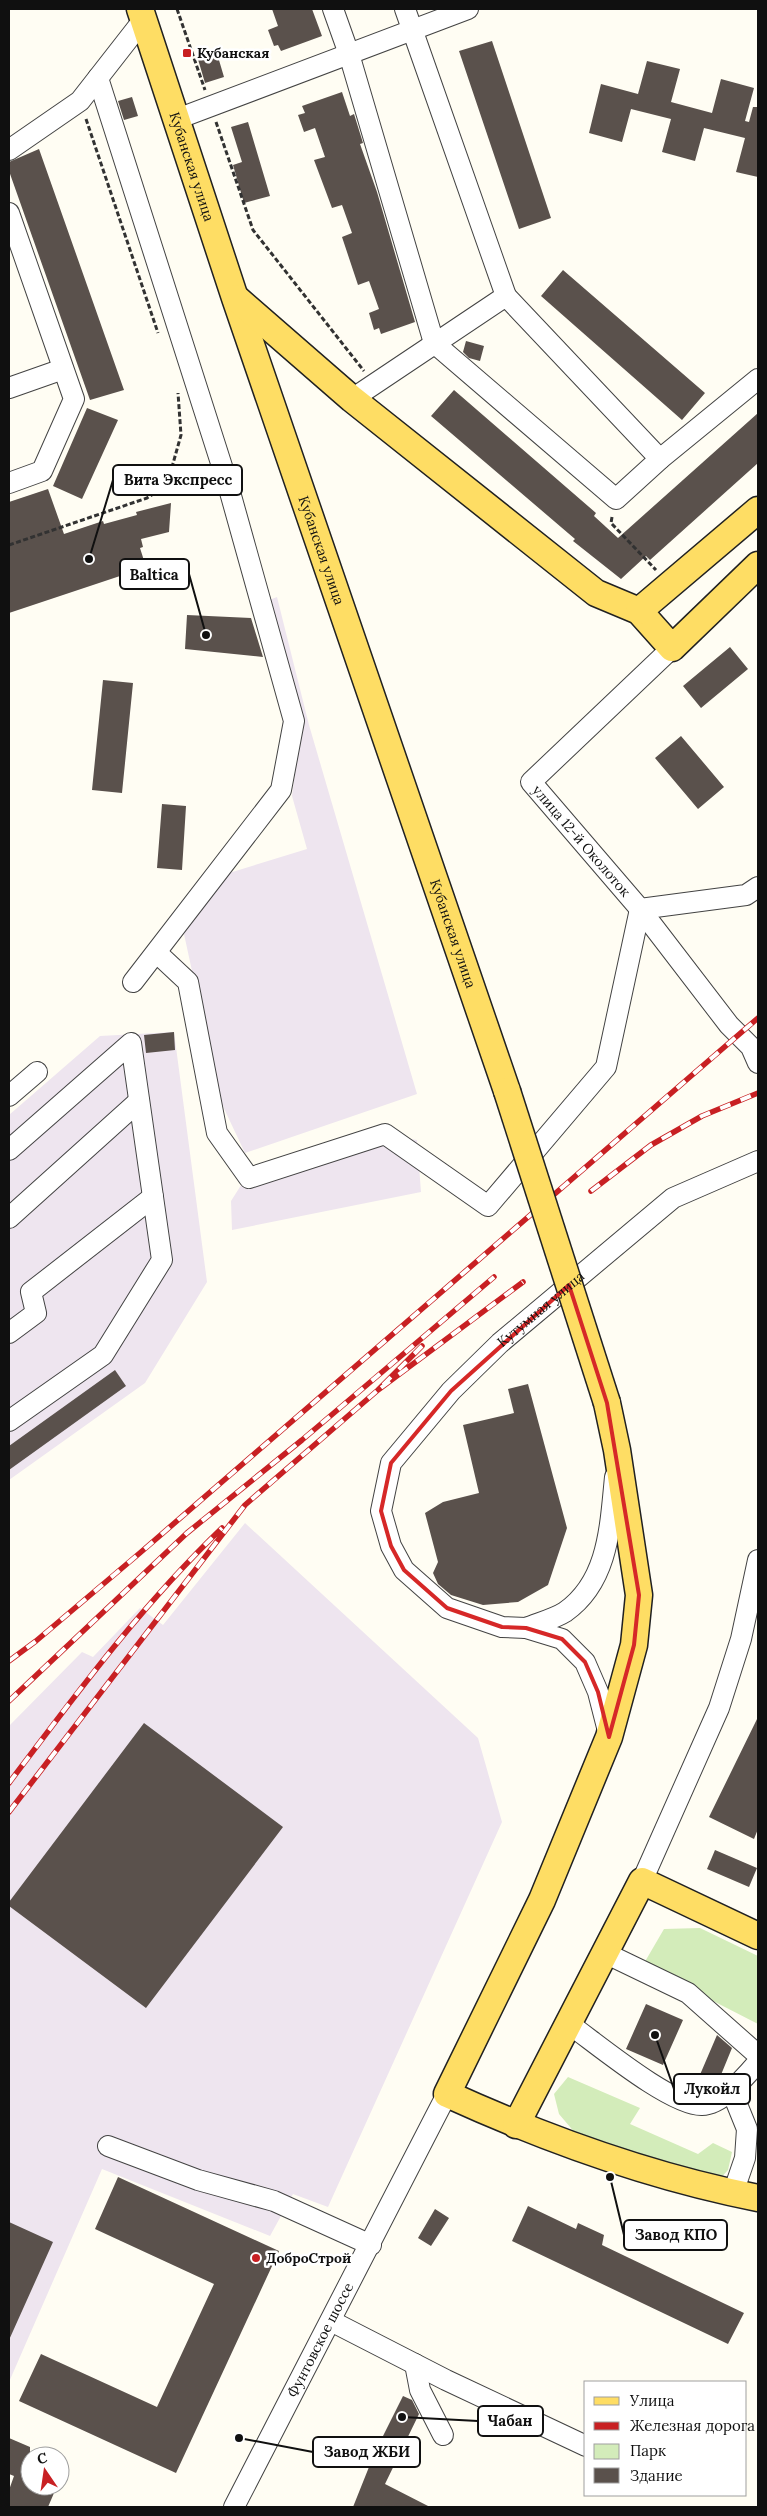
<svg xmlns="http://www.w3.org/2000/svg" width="767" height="2516" font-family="Lora,serif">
  <rect width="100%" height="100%" fill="#fffdf3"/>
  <!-- industrial -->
  <path fill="#eee5ef" d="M277 597 309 725 417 1094 245 1153 220 1100 184 934 226 874 307 849 292 796 299 742 264 602Z
    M174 1032 207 1282 145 1383 9 1480V1115L100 1036Z
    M367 1133 417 1140 421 1192 232 1230 231 1201 252 1168Z
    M245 1523 478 1738 502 1822 328 2207 293 2194 270 2236 102 2169 9 2382V1726L82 1652 93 1657 140 1608 163 1625Z"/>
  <!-- green -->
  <path fill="#d3ecba" d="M700 1928 758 1956V2024L643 1965 664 1929Z
    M568 2077 640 2108 630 2124 698 2154 713 2143 732 2152 728 2170 717 2182 576 2134 559 2114 554 2094Z"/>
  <!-- building -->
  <path fill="#5a514c" d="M272 9H312L322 36 281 51 278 45 274 46 268 30 278 26Z
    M492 41 551 218 519 229 459 51Z
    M216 50 224 77 205 83 197 56Z
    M647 61 680 69 671 102 712 113 721 79 754 88 745 121 749 122 753 107H758V177L736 172 745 138 704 128 695 161 662 152 671 119 631 109 622 142 589 133 601 84 638 94Z
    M342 92 350 116 354 114 363 143 360 144 377 192 415 322 381 334 379 328 374 330 369 313 379 309 369 281 358 285 342 237 352 233 342 205 332 208 314 160 325 157 315 128 304 132 298 115 305 113 302 106Z
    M132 97 138 116 124 120 118 101Z
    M248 122 270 196 244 203 233 165 242 162 231 127Z
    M39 149 124 390 90 400 9 171V162Z
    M563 270 705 393 682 420 541 296Z
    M466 341 484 346 480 361 469 358 463 352Z
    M454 390 596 513 594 516 618 538 758 413V463L650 560 646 556 621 579 573 541 575 539 431 416Z
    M87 408 118 420 82 499 53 486Z
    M48 489 64 534 103 521 104 524 137 515 136 512 171 503 169 532 141 539 143 547 140 548 147 570 126 577V574L9 613V502Z
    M187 615 251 618 263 657 185 649Z
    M730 647 748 669 701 708 683 686Z
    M103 680 133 683 122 793 92 790Z
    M681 736 724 787 698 809 655 758Z
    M162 804 186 806 182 870 157 868Z
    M174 1032 175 1050 146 1053 144 1035Z
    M115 1370 126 1386 9 1470V1446Z
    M528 1384 567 1528 548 1585 518 1602 483 1605 451 1595 438 1584 433 1573 438 1562 425 1513 443 1502 479 1493 463 1425 514 1413 508 1389Z
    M758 1717V1829L754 1839 709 1817Z
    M144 1723 283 1827 146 2008 9 1906V1902Z
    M715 1850 757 1868 749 1887 707 1869Z
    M646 2004 683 2020 663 2065 626 2049Z
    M717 2035 732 2048 716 2087 706 2092 693 2091Z
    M118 2177 279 2251 176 2473 19 2401 41 2354 157 2407 214 2284 95 2229Z
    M528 2206 576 2229 578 2223 604 2235 602 2245 744 2313 728 2344 512 2241Z
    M435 2209 449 2218 431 2246 418 2238Z
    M9 2222 53 2242 9 2340Z
    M403 2396 412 2400 419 2414 385 2484 430 2507H353L375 2452Z
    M9 2438 30 2447V2486H57L48 2507H9V2490L14 2476 9 2474Z"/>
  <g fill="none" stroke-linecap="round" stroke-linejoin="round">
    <defs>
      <g id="minor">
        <path d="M333 9 349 54 434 343 616 499 660 459 758 379"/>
        <path d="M405 9 506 296"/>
        <path d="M98 78 228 485 294 721 281 790 133 982"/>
        <path d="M177 119 468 9"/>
        <path d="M9 150 80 101 144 19"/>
        <path d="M9 213 74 399 42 471 9 483"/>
        <path d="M9 388 63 369"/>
        <path d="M352 399 506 296 660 459"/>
        <path id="s1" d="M672 648 531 782 640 909 746 895 758 887"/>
        <path d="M640 909 729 1025 751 1047 758 1063"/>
        <path d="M157 953 188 982 217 1133 249 1178 385 1134 488 1206 606 1067 640 909"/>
        <path d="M9 1096 37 1072"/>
        <path d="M9 1150 131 1043 162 1260 103 1355 9 1421"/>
        <path d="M9 1218 139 1101"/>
        <path d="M9 1333 36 1313 31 1292 153 1197"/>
        <path d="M526 1628C538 1623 554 1619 565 1612 609 1581 610 1526 615 1477"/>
        <path id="s2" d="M609 1735 598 1692 585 1662 562 1639 526 1628 502 1627 447 1608 404 1570 391 1546 381 1511 391 1463 451 1391 500 1343 673 1198 758 1161"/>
        <path d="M642 1881 719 1708 741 1639 758 1560"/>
        <path d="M605 1953 688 1993 758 2055"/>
        <path d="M569 2024C596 2043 671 2106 702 2105 722 2105 746 2076 758 2062"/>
        <path d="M732 2092 747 2129 745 2158 733 2193"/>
        <path d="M108 2146 198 2180 274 2201 371 2245"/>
        <path d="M331 2321 446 2380 586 2446"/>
        <path d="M415 2364 420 2390 443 2435"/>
        <path id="s3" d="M234 2507 447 2094"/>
      </g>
      <g id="major">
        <path id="s4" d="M140 9 235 298 507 1091"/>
        <path d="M236 298 352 399 596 593 639 611 672 648 758 565"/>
        <path d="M639 611 758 510"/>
        <path d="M607 1403 617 1450 639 1595 634 1645 609 1737 542 1900 447 2094C546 2139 651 2177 758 2198"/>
        <path d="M516 2125 642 1881 758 1936"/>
      </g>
    </defs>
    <!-- minor casing -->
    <use href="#minor" stroke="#434343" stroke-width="22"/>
    <!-- major casing -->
    <use href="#major" stroke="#212121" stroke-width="29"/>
    <!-- path -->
    <path stroke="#323232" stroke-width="3" stroke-dasharray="5 2.5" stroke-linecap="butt" d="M177 9 205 90
      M86 119 158 333
      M216 122 253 230 364 371
      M612 517 611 523 656 570
      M9 545 147 498 167 485 181 435 178 393"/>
    <!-- minor -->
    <use href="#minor" stroke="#fff" stroke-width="20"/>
    <!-- major -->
    <use href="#major" stroke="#fedd64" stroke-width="26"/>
    <defs>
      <path id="rail" d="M591 1191 651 1145 702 1116 758 1093
        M422 1346 378 1390 523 1282
        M9 1661 36 1641 141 1552 758 1018
        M9 1701 187 1533 302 1440 494 1277
        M9 1783C77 1693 140 1607 222 1528
        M9 1812 245 1505 378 1390"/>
    </defs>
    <!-- rail casing -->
    <use href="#rail" stroke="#c82023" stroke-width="5.5"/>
    <!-- rail -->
    <use href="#rail" stroke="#fff" stroke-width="4" stroke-dasharray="11" stroke-linecap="butt"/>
    <defs>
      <path id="major-bridge" d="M507 1091 607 1403"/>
    </defs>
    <!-- major-bridge casing -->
    <use href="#major-bridge" stroke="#212121" stroke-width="29" stroke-linecap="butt"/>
    <!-- major-bridge -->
    <use href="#major-bridge" stroke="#fedd64" stroke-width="26"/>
  </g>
  <!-- marked area -->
  <path fill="none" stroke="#d62828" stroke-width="4" stroke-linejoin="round" d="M569 1285 607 1403 639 1595 634 1645 609 1737 598 1692 585 1662 562 1639 526 1628 502 1627 447 1608 404 1570 391 1546 381 1511 391 1463 451 1391Z"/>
  <!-- markers -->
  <g fill="#c82023" stroke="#fff" stroke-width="2">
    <rect x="182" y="48" width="10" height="10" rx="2.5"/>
    <circle cx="256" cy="2258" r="5"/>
  </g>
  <g text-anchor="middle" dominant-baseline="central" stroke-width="5" stroke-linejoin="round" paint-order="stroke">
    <!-- poi labels -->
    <g font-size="14" font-weight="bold" fill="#101010" stroke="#fff" text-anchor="start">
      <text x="197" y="53">Кубанская</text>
      <text x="266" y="2258">ДоброСтрой</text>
    </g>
    <!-- street labels -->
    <g font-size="14" fill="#101010" stroke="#fff">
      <text stroke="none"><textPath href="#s4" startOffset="166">Кубанская улица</textPath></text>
      <text stroke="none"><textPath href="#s4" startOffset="571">Кубанская улица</textPath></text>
      <text stroke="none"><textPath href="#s1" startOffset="272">улица 12-й Околоток</textPath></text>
      <text stroke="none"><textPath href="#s4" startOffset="976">Кубанская улица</textPath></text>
      <text stroke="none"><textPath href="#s2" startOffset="615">Кутумная улица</textPath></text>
      <text stroke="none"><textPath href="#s3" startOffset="188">Фунтовское шоссе</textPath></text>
    </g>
  </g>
  <!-- callouts -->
  <path fill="none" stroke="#101010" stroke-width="2" d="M89 559L113 480M206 635L189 574M655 2035L674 2089M610 2177L624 2235M402 2417L478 2421M239 2438L313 2452"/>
  <g fill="#101010" stroke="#fff" stroke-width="2">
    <circle cx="89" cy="559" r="5"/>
    <circle cx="206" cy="635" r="5"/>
    <circle cx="655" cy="2035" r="5"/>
    <circle cx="610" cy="2177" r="5"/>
    <circle cx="402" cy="2417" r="5"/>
    <circle cx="239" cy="2438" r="5"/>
  </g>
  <g fill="#fff" stroke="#101010" stroke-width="2">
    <rect x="113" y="465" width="129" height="30" rx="5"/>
    <rect x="120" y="559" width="69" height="30" rx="5"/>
    <rect x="674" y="2074" width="76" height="30" rx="5"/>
    <rect x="624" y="2220" width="103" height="30" rx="5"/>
    <rect x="478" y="2406" width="65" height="30" rx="5"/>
    <rect x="313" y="2437" width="107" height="30" rx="5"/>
  </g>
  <g font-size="15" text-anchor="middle" font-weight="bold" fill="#101010">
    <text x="178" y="485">Вита Экспресс</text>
    <text x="154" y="580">Baltica</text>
    <text x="712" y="2094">Лукойл</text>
    <text x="676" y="2240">Завод КПО</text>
    <text x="510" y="2426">Чабан</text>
    <text x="367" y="2457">Завод ЖБИ</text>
  </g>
  <!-- border -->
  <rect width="767" height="2516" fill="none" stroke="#101010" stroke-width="20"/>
  <!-- legend -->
  <rect x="584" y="2381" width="162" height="115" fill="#ffffff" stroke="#9f9f9f"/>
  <rect x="594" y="2397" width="25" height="8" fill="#fedd64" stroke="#9f9f9f"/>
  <text x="630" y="2406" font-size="15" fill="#101010">Улица</text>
  <rect x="594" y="2422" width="25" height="8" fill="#c82023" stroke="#9f9f9f"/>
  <text x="630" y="2431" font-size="15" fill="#101010">Железная дорога</text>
  <rect x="594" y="2444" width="25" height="15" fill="#d3ecba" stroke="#9f9f9f"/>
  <text x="630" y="2456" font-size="15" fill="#101010">Парк</text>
  <rect x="594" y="2468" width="25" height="15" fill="#5a514c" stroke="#9f9f9f"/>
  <text x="630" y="2481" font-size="15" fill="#101010">Здание</text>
  <!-- north arrow -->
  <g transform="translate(45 2471) rotate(347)"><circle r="24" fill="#ffffff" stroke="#9f9f9f"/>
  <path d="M0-4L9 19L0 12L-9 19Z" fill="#c82023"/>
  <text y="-8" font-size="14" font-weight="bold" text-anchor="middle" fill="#101010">С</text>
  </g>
</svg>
